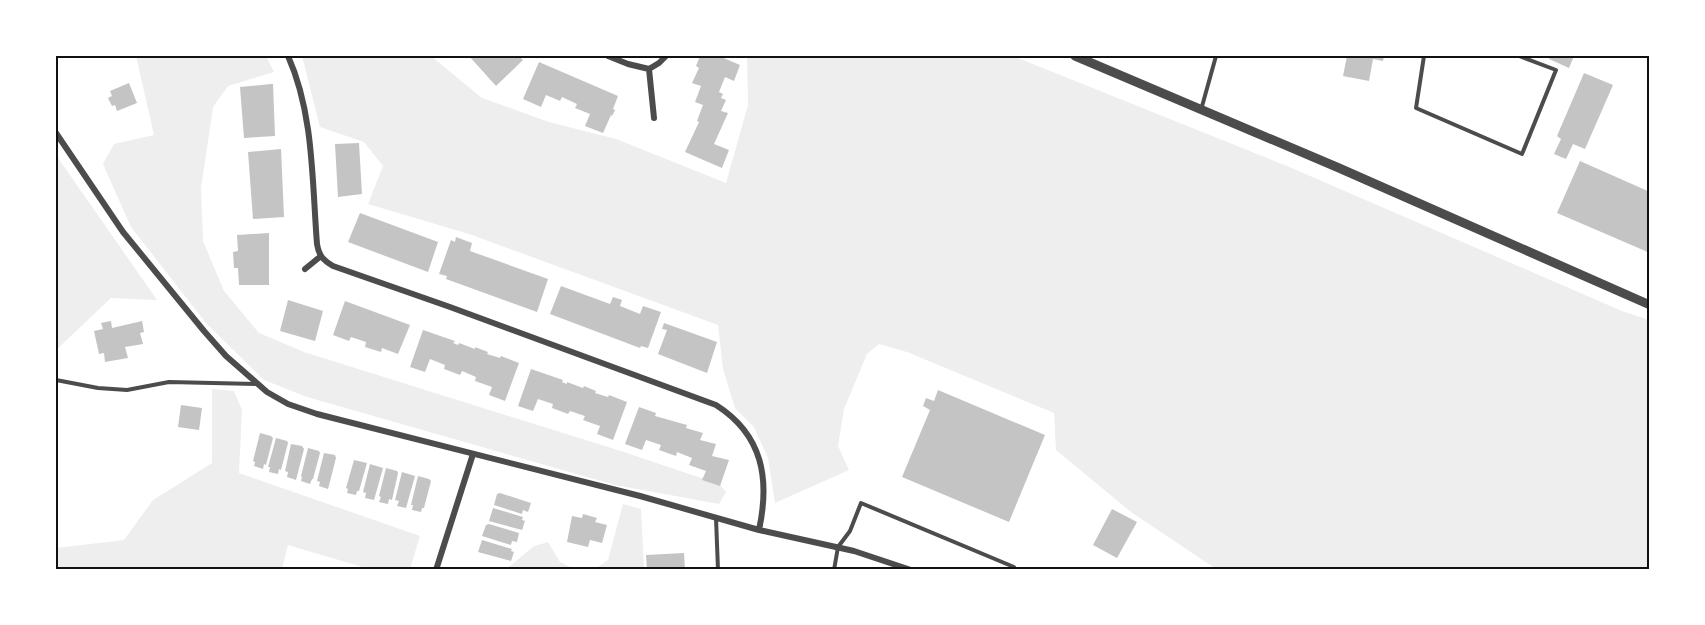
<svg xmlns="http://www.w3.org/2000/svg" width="1705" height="625" font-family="'Exo 2',sans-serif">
  <rect width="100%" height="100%" fill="#fff"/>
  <!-- green -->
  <path fill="#eee" d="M136 56H266L274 72 228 86 213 107 201 188 203 241 224 291 259 333 304 352 624 452 719 484 726 492 719 504 615 485 307 397 264 380 206 323 131 227 103 164 114 144 154 135Z
    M302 56H431L482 98 549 122 616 139 726 183 748 105 747 56H1013L1287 166 1622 311 1649 320V569H1216L1131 512 1056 450 1054 413 907 352 879 344 867 354 844 409 838 446 849 470 775 503 768 458 754 427 735 408 723 369 718 325 469 234 368 204 383 166 364 142 320 127Z
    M56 155 157 300 111 298 56 350Z
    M212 389 234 391 242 410 239 473 420 536 410 569H369L288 545 282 569H56V548L124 540 153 500 212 463Z
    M623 504 641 509 644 569H595L608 560Z
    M548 542 560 562 574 569H503L510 566 534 546Z"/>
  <!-- building -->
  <path fill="#c4c4c4" d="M469 56H519L523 60 496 86Z
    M700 56H719L740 65 734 81 725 77 719 92 723 94 721 98 726 100 721 111 728 113 714 144 729 150 722 168 685 152 699 122 697 121 703 105 695 102 701 86 692 83 699 68 696 66Z
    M1347 56H1384L1383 61 1373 59 1369 81 1343 76Z
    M1551 56H1574L1569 68 1549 59Z
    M539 62 618 96 613 109 615 110 612 116 611 115 603 133 585 126 590 114 575 108 577 104 562 97 560 101 546 95 541 107 523 99Z
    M1584 73 1613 85 1585 149 1573 144 1566 159 1554 154 1561 139 1557 136Z
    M129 83 137 103 117 111 115 105 112 106 108 98 112 96 110 91Z
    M271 84H273L275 136 244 138 240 87Z
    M359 143 362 194 338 197 335 144Z
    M281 149 284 217 253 219 248 152Z
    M1580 161 1650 192V253L1557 213Z
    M360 213 438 242 428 272 348 242Z
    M269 233V285H239L238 268H234L233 252 238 251 237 235Z
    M456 237 472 243 470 251 548 279 537 312 446 279 447 276 439 274 451 240 455 242Z
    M561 286 610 304 613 297 622 300 620 306 640 314 643 306 661 312 648 348 641 346 640 348 550 314Z
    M288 300 323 311 315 341 280 331Z
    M345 301 410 325 398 354 382 348 381 352 365 347 366 342 351 337 349 341 333 335Z
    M111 321 112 328 142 321 144 332 140 333 143 344 125 347 128 358 105 362 104 353 99 354 94 331 103 329 101 323Z
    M664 323 717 342 707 373 658 354 667 330 662 329Z
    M423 330 455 341 453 343 458 345 459 343 475 349V347L488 352 487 354 500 358 501 356 519 363 505 401 489 395 492 387 475 381 476 377 462 371 460 375 444 369 445 365 430 359 425 372 410 367Z
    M531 369 563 380 562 382 567 384V382L583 388 584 386 596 391 595 393 608 397 609 395 627 402 613 440 597 434 600 426 583 420 585 416 570 411 568 414 552 408 553 404 538 399 533 411 518 406Z
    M938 390 1045 435 1009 522 902 477 930 410 923 406 926 398 934 401Z
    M181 405 202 408 199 430 178 427Z
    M639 407 656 413 655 416 687 425 686 428 703 433 700 440 716 444 712 456 729 460 720 486 702 480 706 471 689 465 692 458 677 452 676 456 659 450 661 445 646 440 642 450 625 444Z
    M260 433 271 436 273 438 266 465 264 464 263 469 254 466 255 462 253 461Z
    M276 438 287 441 288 443 281 470 279 469 278 474 269 472 270 467H268Z
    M291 444 302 446 304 449 296 480 287 477 288 472 285 471Z
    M308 448 319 451 320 453 313 479H312L310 484 301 481 302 477 301 476Z
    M324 453 335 455 336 458 328 489 319 486 320 482 317 481Z
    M354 460 367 463 359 491H357L356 495 347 493 348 489 346 488Z
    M370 464 383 468 374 500 365 498 366 493 363 492Z
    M386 468 397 471 398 473 392 500 389 499 388 504 379 502 381 497 379 496Z
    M402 472 415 476 406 508 397 506 399 501 395 500Z
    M418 476 429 479 431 481 424 508H422L421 512 412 510 413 505H411Z
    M500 493 531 503 528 512 523 510 522 514 494 505 497 494Z
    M493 508 523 517 522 520 525 521 522 530 489 521Z
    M1112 509 1137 522 1117 558 1093 545Z
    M583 514 597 518 595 522 607 525 602 543 590 540 588 547 567 542 572 516 582 518Z
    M489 524 519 533 517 542 512 541 511 545 482 536 486 525Z
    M482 540 512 549 511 551 514 552 511 561 478 552Z
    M684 553 685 570H647L646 555Z"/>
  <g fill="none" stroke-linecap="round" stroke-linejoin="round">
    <!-- service -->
    <path stroke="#4c4c4c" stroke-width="4" d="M1424 56 1416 108 1522 154 1556 70 1519 56
      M1201 110 1216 56
      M56 380 98 388 127 390 169 382 257 384
      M716 518 718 570
      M834 570 838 547 850 531 861 503 1014 567 1013 570"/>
    <!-- minor -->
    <path stroke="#4c4c4c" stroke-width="6" d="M288 56C314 114 312 182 317 244 319 256 323 260 333 266L450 307 716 405C763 435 770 479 759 530
      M608 56 628 64 649 69 654 118
      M649 69 659 63 666 56
      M56 133 123 232 204 331 226 356 267 392 288 404 317 414 640 496 759 530 854 551 911 570
      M305 269 321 256
      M436 570 473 454"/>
    <!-- tertiary -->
    <path stroke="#4c4c4c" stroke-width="9" d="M1075 56 1339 168 1650 305"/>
  </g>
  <!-- border -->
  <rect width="1705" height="625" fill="none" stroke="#ffffff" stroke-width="114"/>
  <rect x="57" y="57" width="1591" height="511" fill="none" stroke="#111" stroke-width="2"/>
</svg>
